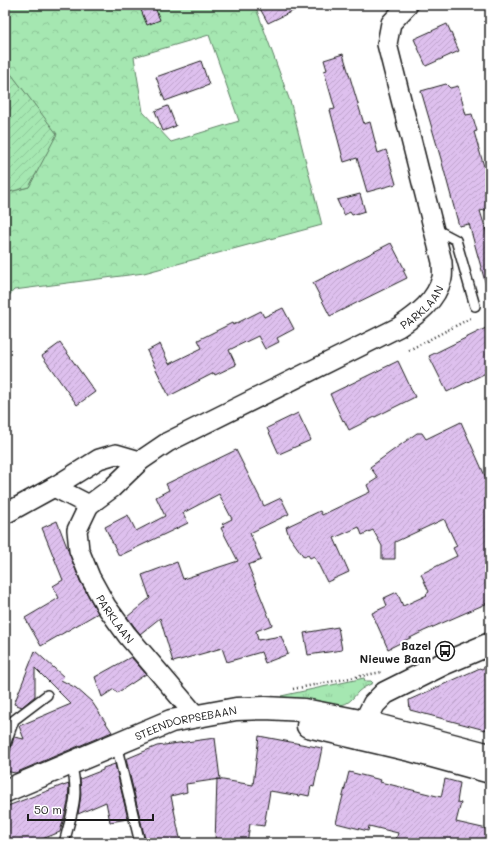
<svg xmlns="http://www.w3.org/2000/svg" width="495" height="848" font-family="Mali,sans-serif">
  <defs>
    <pattern id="grass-tufts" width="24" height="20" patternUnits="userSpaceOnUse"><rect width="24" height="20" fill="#a5e7b1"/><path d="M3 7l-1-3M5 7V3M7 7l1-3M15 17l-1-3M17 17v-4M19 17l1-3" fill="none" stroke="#8dc698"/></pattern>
    <pattern id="forest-crowns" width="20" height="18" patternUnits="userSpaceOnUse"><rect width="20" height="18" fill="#a5e7b1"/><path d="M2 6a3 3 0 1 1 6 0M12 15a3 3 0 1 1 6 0" fill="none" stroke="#8dc698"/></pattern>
    <pattern id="garden-furrows" width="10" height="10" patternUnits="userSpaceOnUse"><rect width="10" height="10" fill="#a5e7b1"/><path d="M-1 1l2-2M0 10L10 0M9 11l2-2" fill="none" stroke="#8dc698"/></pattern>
    <pattern id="building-hatch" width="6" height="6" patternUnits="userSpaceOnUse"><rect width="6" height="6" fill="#dec0ee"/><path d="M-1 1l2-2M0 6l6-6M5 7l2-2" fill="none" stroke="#bea4cc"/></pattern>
  </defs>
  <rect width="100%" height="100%" fill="#fff"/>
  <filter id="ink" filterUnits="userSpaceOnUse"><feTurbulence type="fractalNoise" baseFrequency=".025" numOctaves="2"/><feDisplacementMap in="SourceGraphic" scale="8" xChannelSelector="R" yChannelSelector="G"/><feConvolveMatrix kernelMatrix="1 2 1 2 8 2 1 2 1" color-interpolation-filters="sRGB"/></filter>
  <g filter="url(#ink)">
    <!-- grass -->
    <path fill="url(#grass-tufts)" stroke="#608266" d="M364 678 365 681H371L373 683C367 686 362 688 358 692 352 699 349 704 340 705L283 698 281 696Z"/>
    <!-- forest -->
    <path fill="url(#forest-crowns)" stroke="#608266" fill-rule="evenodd" d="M5 5H255L291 104 322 225 144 273 14 290 5 300V193L29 187 56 134 5 66ZM209 35 239 121 171 142 143 112 134 57Z"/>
    <!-- garden -->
    <path fill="url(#garden-furrows)" stroke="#608266" d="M5 66 57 134 29 187 5 193Z"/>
    <!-- building -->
    <path fill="url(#building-hatch)" stroke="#1c1c1c" d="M139 5H154L160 20 147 25Z
      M258 5H305L268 23Z
      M447 24 459 51 426 66 414 39Z
      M343 54 364 124 370 122 378 153 386 150 396 184 367 192 357 158 344 162 330 110 335 109 324 71 327 70 324 60Z
      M201 61 209 85 165 101 156 77Z
      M446 84 450 88 458 86 466 115 472 114 477 131 474 132 485 170 490 168V209L480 211 490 243V284L486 285 469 224 459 226 441 159 421 91Z
      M168 106 176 126 163 131 155 111Z
      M360 194 365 211 352 215 350 212 344 215 337 200Z
      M391 243 405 270H403L407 278 330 316 313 283Z
      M283 308 294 329 277 338 279 342 265 349 258 336 229 350 236 365 215 375 214 373 169 396 147 351 160 344 169 364 202 348 198 340 232 323 233 325 261 311 264 317Z
      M490 326V371L447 392 429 356Z
      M60 343 95 392 77 405 42 356Z
      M398 361 415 397 349 430 344 420 343 421 330 394Z
      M298 413 311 440 279 454 267 428Z
      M461 422 490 487V602L424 631 388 649 372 613 387 606 384 598 397 592 403 606 427 595 426 594 429 592 421 574 457 556 453 548 457 546 444 519 395 542V559H382V546L373 530 362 535 359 527 334 538 349 572 327 582 314 556 310 558 308 555 304 557 289 536 286 527 320 511 322 515 370 492 367 485 378 478 370 467 417 433H422L426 439Z
      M236 450 264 506 281 498 289 514 250 533 261 560 248 565 272 625 256 631 258 640 281 636 288 654 265 663 261 652 227 662 222 648 173 662 160 618 140 634 127 617 150 598 142 575 177 562 183 579 238 561 221 528 224 526 222 524 232 519 219 494 183 513 188 523 119 556 105 527 128 515 136 531 165 516 156 497 169 490 166 484Z
      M57 521 80 581 98 613 41 646 25 618 59 598 53 586 63 580 42 528Z
      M338 627 342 650 308 655 304 633Z
      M35 651 64 677 61 680 76 688 92 702 112 732 15 773 5 771 14 737 24 739 19 726 71 704 35 668V696L22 707 14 704Z
      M131 657 146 674 117 693 114 689 102 697 95 677Z
      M490 665V730L485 729V730L410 710 409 700 480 668 481 669Z
      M259 736 322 748 314 787 311 786 309 796 300 794V796L270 791 264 826 250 824 247 843H215L217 779 253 785Z
      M215 738 220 779 186 784 187 792 171 796 181 843H146L126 759 157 746Z
      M115 764 128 819 110 822 106 802 78 814 81 795 80 779 103 770V768Z
      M349 772 381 780 380 782 441 797 445 779 460 783 457 802 461 803 456 822 487 829V831L490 832V843H395L398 833 369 826 368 831 336 823Z
      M69 784 68 803 60 832 40 840 42 843H5V807L63 785V786Z"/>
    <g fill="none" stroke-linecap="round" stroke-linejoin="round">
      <defs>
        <path id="service" d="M435 229 456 240 475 306
          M116 744 140 843
          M5 745 14 720 47 695
          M64 843C72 812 80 796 71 763"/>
        <g id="minor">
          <path d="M54 487 89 505 112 488 140 461"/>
          <path id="s1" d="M89 505 77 530 79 550 90 577 106 606 127 635 196 716"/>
          <path id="s2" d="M5 514 54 487 99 459 116 454 140 461 168 442 399 327C418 314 436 301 442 278 443 273 442 267 442 262L387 44 391 23 408 5"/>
        </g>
        <path id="tertiary" d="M360 738 365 722 374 704 385 693 443 664 490 644"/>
        <g id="secondary">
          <path d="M308 726 410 750 490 772"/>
          <path id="s3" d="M5 791 171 721 236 709 265 708 304 710 365 722 490 755"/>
        </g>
      </defs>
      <!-- service casing -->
      <use href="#service" stroke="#1c1c1c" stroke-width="12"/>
      <!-- minor casing -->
      <use href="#minor" stroke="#1c1c1c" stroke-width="22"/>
      <!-- tertiary casing -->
      <use href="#tertiary" stroke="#1c1c1c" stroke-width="25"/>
      <!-- secondary casing -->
      <use href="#secondary" stroke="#1c1c1c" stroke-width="25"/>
      <!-- path -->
      <path stroke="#1c1c1c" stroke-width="2.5" stroke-dasharray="1 3" stroke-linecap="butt" d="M409 350 471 318
        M293 689 382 672"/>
      <!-- service -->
      <use href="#service" stroke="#fff" stroke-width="9"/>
      <!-- minor -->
      <use href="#minor" stroke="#fff" stroke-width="19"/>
      <!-- tertiary -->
      <use href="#tertiary" stroke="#fff" stroke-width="22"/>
      <!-- secondary -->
      <use href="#secondary" stroke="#fff" stroke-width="22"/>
    </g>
  </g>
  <!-- icons -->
  <defs>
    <symbol id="bus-ring" viewBox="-11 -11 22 22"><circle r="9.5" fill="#fff" stroke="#1c1c1c" stroke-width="1.5"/><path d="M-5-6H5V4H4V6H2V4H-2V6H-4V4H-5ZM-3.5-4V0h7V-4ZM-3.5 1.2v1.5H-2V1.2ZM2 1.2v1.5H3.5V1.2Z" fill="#1c1c1c"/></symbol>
  </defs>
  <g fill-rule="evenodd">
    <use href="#bus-ring" x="434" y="640" width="22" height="22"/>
  </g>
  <g text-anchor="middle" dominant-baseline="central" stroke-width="4" stroke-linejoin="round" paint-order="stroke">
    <!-- street labels -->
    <g font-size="11" fill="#1c1c1c" stroke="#fff">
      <text stroke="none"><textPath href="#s2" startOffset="474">PARKLAAN</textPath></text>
      <text stroke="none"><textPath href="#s1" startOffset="126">PARKLAAN</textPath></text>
      <text stroke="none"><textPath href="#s3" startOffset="194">STEENDORPSEBAAN</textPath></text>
    </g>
    <!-- poi labels -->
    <g font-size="11" font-weight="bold" fill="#1c1c1c" stroke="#fff" text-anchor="end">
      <text x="431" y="645">Bazel<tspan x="431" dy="13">Nieuwe Baan</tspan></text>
    </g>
  </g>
  <!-- margin -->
  <rect width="495" height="848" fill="none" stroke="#fff" stroke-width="20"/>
  <rect x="10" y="10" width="475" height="828" fill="none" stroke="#1c1c1c" stroke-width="1.5" filter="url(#ink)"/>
  <!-- scale -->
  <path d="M28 814v6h125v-6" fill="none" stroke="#1c1c1c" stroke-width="2"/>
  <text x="34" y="814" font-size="12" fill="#1c1c1c" stroke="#ffffff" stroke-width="3" paint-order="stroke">50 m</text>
</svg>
